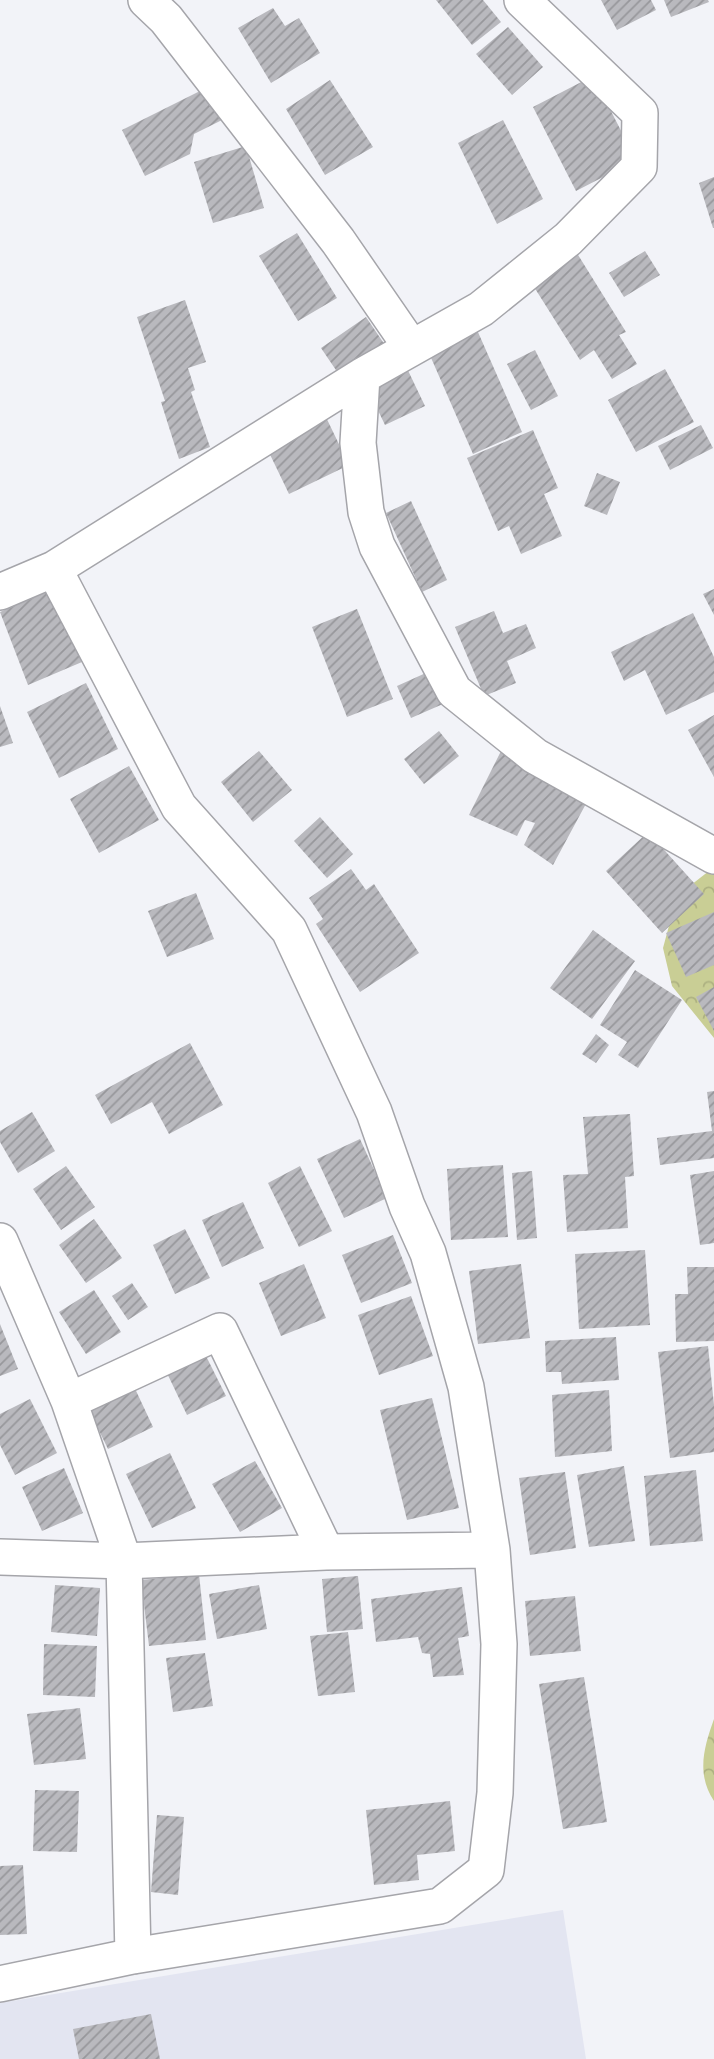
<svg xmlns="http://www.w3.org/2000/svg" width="714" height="2059" font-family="'PT Sans',sans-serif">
  <defs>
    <pattern id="forest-crowns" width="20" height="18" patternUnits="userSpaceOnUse" patternTransform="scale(1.75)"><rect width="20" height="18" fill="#c9ce95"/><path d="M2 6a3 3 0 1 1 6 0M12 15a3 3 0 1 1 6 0" fill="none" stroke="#adb181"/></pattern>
    <pattern id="building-hatch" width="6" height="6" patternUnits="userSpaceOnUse" patternTransform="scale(1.75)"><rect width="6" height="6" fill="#b9b9be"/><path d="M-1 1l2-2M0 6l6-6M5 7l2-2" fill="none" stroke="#97979b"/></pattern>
  </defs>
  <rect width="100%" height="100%" fill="#f2f3f8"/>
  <!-- built -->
  <path fill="#e3e5f1" d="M563 1910 586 2059H0V2003Z"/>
  <!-- forest -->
  <path fill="url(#forest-crowns)" d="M714 867V1038L672 986 663 948 677 896Z
    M714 1719V1801C696 1774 704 1747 714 1719Z"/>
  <!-- building -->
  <path fill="url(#building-hatch)" d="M436 0H483L501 22 472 45Z
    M601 0H651L656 10 617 30Z
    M664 0H708L709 2 671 17Z
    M273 8 285 26 299 18 320 53 271 83 238 28Z
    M508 27 543 67 512 95 476 54Z
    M593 76 636 160 576 191 533 107Z
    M330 80 373 147 325 175 286 109Z
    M206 88 222 120 194 134 190 154 145 176 122 130Z
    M503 120 543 199 497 224 458 143Z
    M246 146 264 208 213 223 194 162Z
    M714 177V228H713L699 183Z
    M297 233 337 298 298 321 259 256Z
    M575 250 626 332 619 335 637 364 612 379 594 350 580 360 529 279Z
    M645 251 660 275 624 297 609 273Z
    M185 300 206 362 188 368 195 390 191 392 210 447 179 459 161 402 165 401 137 317Z
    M366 317 387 348 342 379 321 348Z
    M474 323 522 432 473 454 425 344Z
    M535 350 558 396 531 410 507 364Z
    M403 360 425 406 385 425 363 379Z
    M665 369 694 422 636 452 608 400Z
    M323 411 349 465 289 494 263 440Z
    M701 425 713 448 670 470 658 446Z
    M533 430 558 488 544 494 562 536 521 554 509 526 498 531 467 458Z
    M597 473 620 482 607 515 584 506Z
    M411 501 447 580 422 592 386 513Z
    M714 589V615L703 594Z
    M52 590 82 662 28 685 0 612Z
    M357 609 393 699 347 717 312 627Z
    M494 611 503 633 526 624 536 648 507 661 516 683 484 696 455 627Z
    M693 613 714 657V692L666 715 645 670 624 681 611 652Z
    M428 672 443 704 411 718 397 686Z
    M86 683 118 749 59 778 27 712Z
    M0 706 13 743 0 747Z
    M714 715V777L688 730Z
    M439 731 459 756 424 784 404 759Z
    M259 751 292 790 253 822 221 782Z
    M501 751 588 800 553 865 524 845 535 823 525 820 517 836 469 815Z
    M129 766 159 820 99 853 70 799Z
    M320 817 353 854 327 878 294 841Z
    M648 832 704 894 662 933 606 871Z
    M351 869 366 890 374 884 419 953 360 992 316 924 323 919 309 898Z
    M196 893 214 939 167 957 148 911Z
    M714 912V965L686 977 666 933Z
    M593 930 635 961 592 1019 550 988Z
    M635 970 682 1000 638 1068 618 1055 627 1042 600 1025Z
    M714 987V1031L696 997Z
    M596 1034 609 1045 596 1063 582 1054Z
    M190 1043 223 1105 169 1134 152 1102 111 1124 95 1095Z
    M714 1091V1158L660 1165 657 1138 712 1131 707 1092Z
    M32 1112 55 1151 18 1173 0 1142V1131Z
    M630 1114 634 1176 625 1177 628 1228 567 1232 563 1175 588 1174 583 1117Z
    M360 1139 387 1198 344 1218 317 1159Z
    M503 1165 508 1237 451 1240 447 1169Z
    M66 1166 95 1207 61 1230 33 1189Z
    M300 1166 332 1231 299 1247 268 1183Z
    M532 1171 537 1238 517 1240 512 1173Z
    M714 1171V1243L700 1245 690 1175Z
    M243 1202 264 1248 222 1267 202 1220Z
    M94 1219 122 1258 86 1283 59 1245Z
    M185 1229 210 1278 175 1294 153 1245Z
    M393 1235 412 1283 361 1303 342 1255Z
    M645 1250 650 1325 579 1329 575 1254Z
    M304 1264 326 1318 281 1336 259 1283Z
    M521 1264 530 1338 478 1344 469 1271Z
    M687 1267H714V1341L676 1342 675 1294H688Z
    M132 1283 148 1307 128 1320 112 1296Z
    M94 1290 121 1332 86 1354 59 1312Z
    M411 1296 433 1356 379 1375 358 1315Z
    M0 1324 18 1369 0 1376Z
    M616 1337 619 1380 562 1384 561 1372H546L545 1341Z
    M708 1346 714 1405V1452L670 1458 658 1352Z
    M203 1350 226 1396 187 1415 165 1369Z
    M130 1378 153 1427 108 1449 84 1400Z
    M609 1390 612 1451 555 1457 552 1395Z
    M432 1398 459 1508 407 1520 380 1410Z
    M30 1399 57 1453 15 1475 0 1445V1414Z
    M170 1453 196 1508 152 1528 126 1474Z
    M255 1461 282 1508 240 1532 212 1484Z
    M624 1466 635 1541 589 1547 577 1475Z
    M64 1468 83 1513 42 1531 22 1487Z
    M696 1470 703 1541 650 1546 644 1476Z
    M565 1472 576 1548 530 1555 519 1478Z
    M199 1574 206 1640 149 1646 141 1580Z
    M358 1576 363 1629 327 1632 322 1579Z
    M55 1585 100 1588 97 1636 51 1632Z
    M259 1585 267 1629 217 1639 209 1594Z
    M462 1587 469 1636 458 1638 464 1675 433 1677 430 1654 422 1653 418 1637 376 1642 371 1599Z
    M575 1596 581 1651 530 1656 525 1601Z
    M348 1632 355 1692 318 1696 310 1636Z
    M44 1644 97 1646 95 1697 43 1695Z
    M205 1653 213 1706 173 1712 166 1658Z
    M584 1677 607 1822 563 1829 539 1684Z
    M80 1708 86 1759 34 1765 27 1714Z
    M35 1790 79 1791 77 1852 33 1851Z
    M450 1801 455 1851 417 1855 419 1880 374 1885 366 1810Z
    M157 1815 184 1817 178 1895 151 1892Z
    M23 1865 27 1934 0 1935V1866Z
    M151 2014 160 2059H79L73 2029Z"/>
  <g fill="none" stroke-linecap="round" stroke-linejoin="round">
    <defs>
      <path id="minor" d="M146 0 166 19 338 241 411 347
        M362 376 358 443 366 512 377 546 454 691 535 756 714 856
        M0 592 54 569 362 376 481 309 568 239 639 167 640 113 522 0
        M0 1241 69 1401 220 1331 326 1552
        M69 1401 124 1561 133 1956
        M0 1557 124 1561 326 1552 492 1550
        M0 1984 133 1956 440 1906 486 1870 495 1793 499 1644 492 1550 466 1387 428 1253 407 1206 374 1112 289 930 179 807 54 569"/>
    </defs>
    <!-- minor casing -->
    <use href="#minor" stroke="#a5a5aa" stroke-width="38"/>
    <!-- minor -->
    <use href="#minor" stroke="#fff" stroke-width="35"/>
  </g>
</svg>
